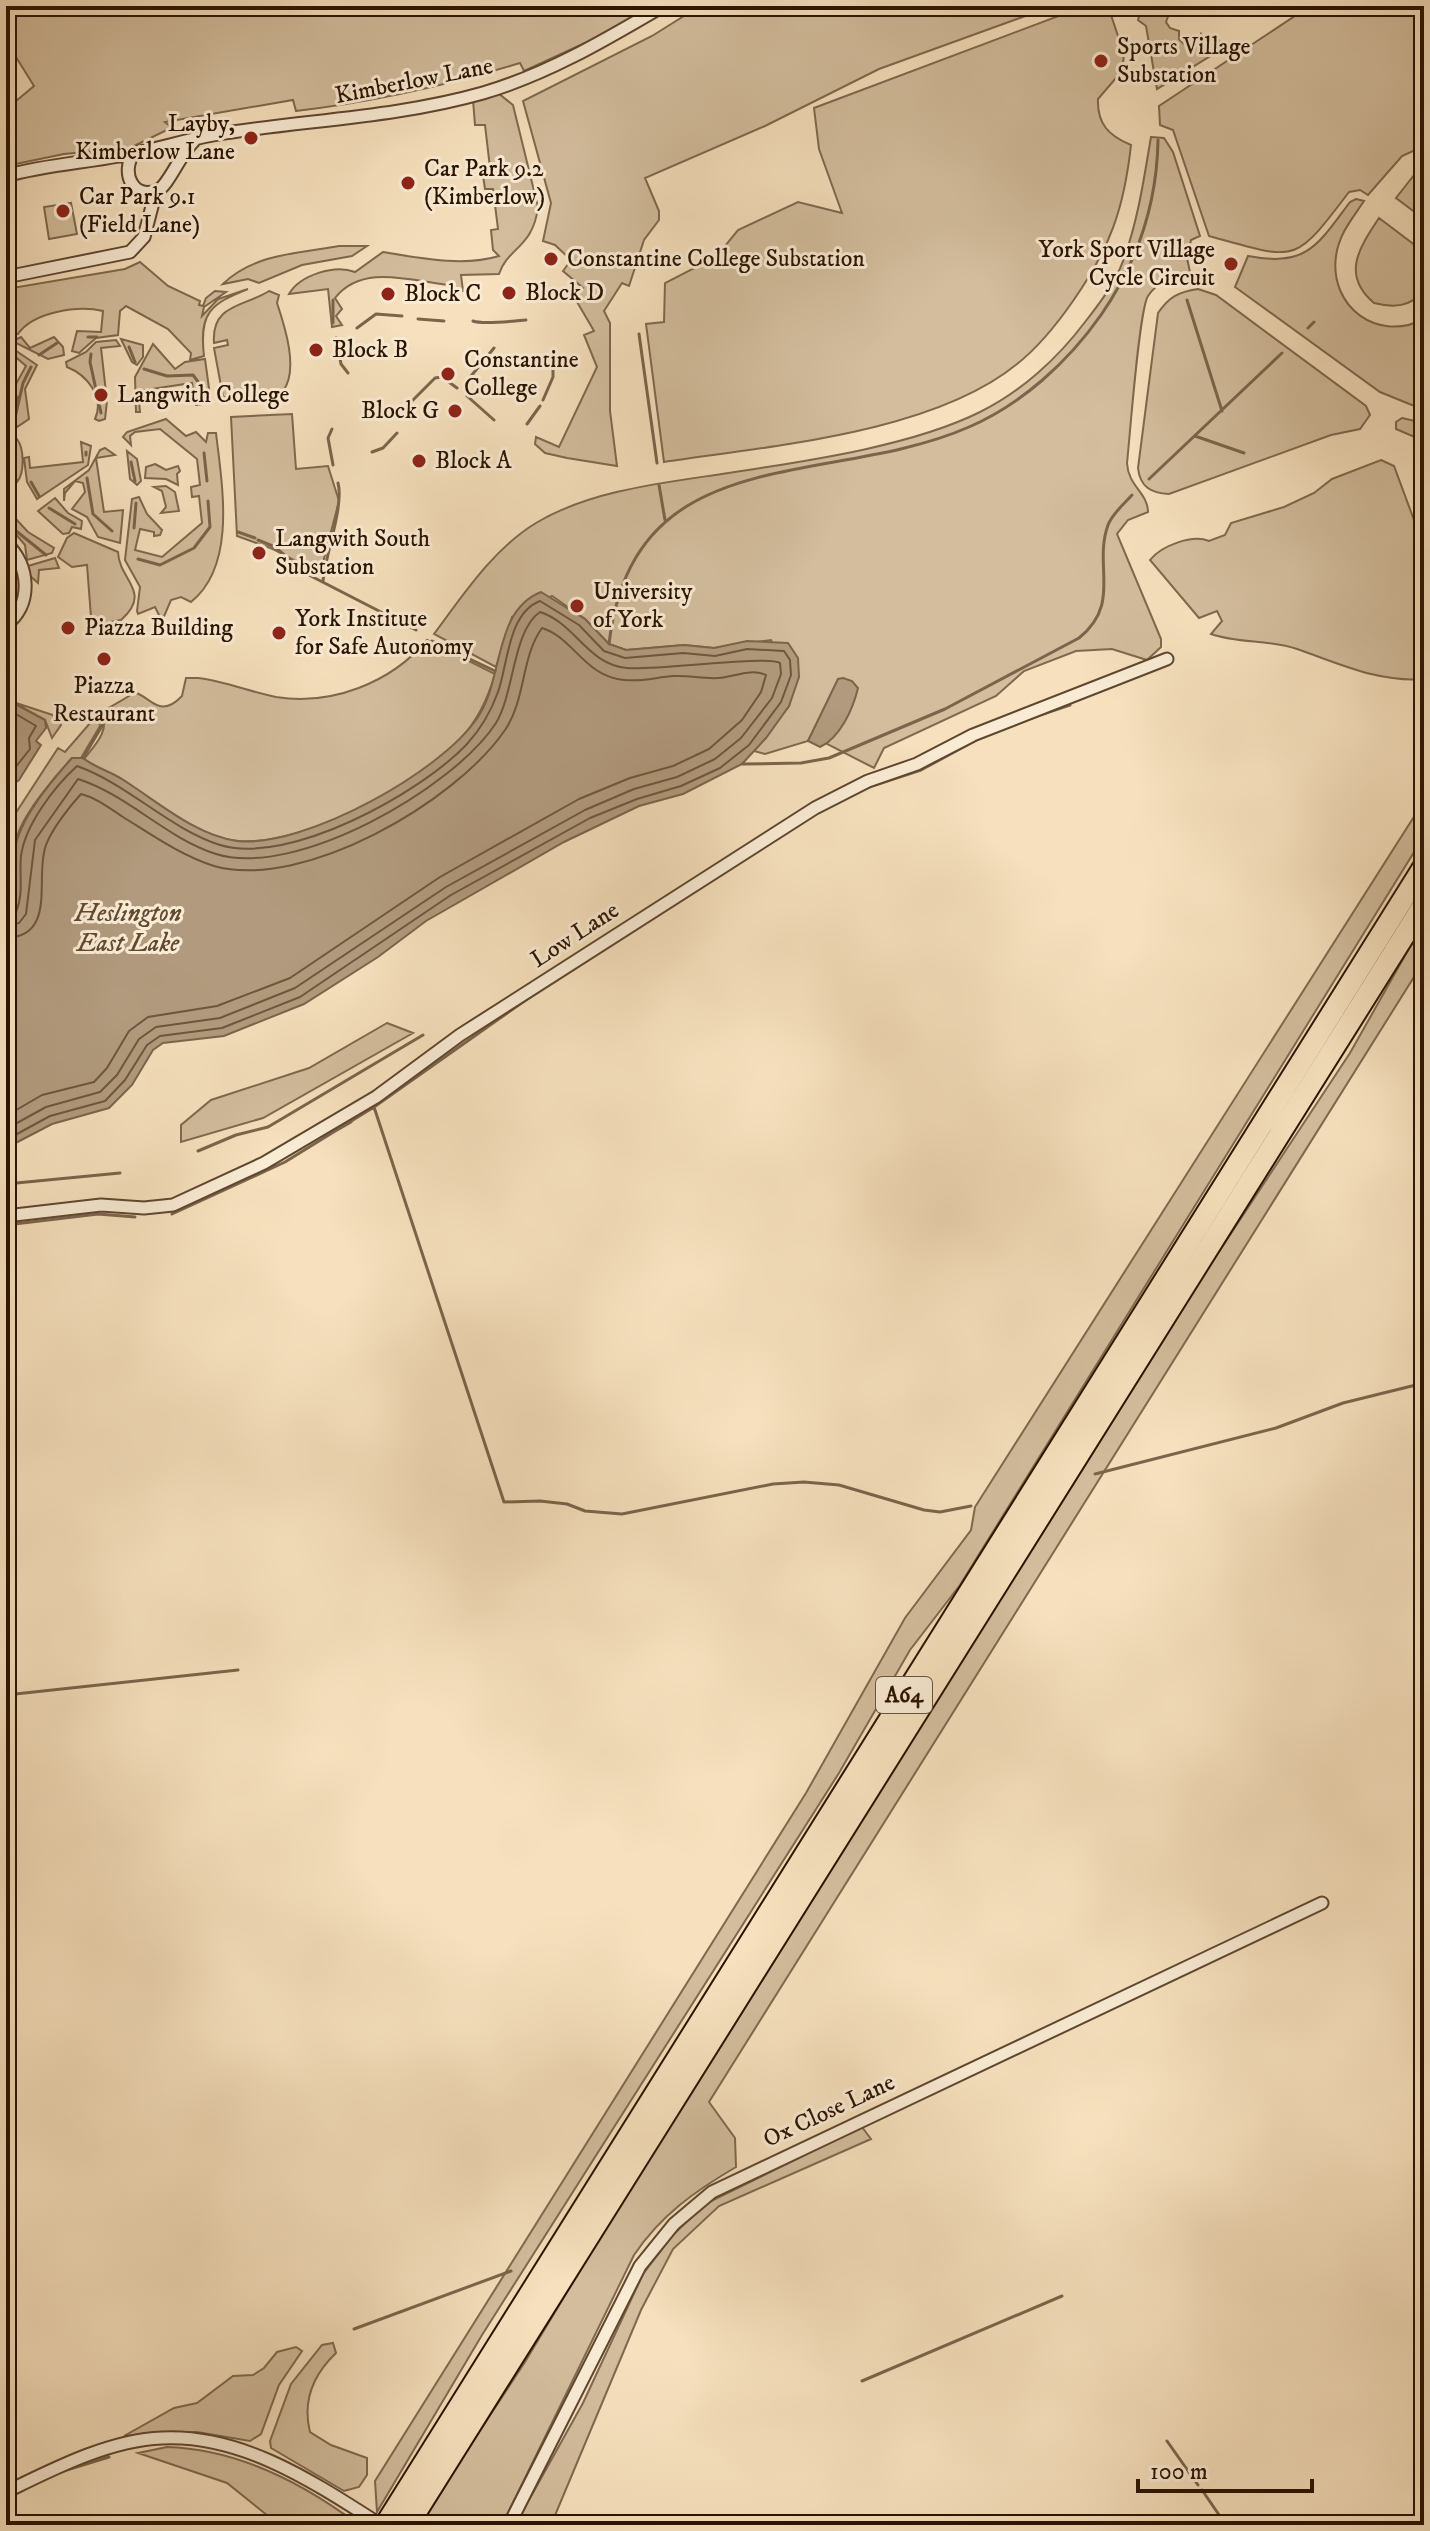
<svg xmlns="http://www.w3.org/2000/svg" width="1430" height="2531" font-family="'IM FELL DW Pica',serif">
  <rect width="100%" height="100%" fill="#f6e0bd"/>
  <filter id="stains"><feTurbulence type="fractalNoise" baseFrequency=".0025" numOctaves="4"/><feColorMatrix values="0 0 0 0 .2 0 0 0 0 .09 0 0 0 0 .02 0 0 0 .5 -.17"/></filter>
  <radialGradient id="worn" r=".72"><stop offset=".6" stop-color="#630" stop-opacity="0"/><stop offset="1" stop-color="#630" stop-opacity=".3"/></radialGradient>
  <!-- green -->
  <path fill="#d3bd9d" stroke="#7f684e" stroke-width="2" d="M6 6H652L609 32 524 71 520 63C445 86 373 102 296 111L293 100 165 122 170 126 167 130 130 148 64 154 6 166V125L16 119 10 106 34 86 6 41Z
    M700 6H1053L879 69 765 126 645 178 659 211V220L644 240 629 286 622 283 604 311 610 323V411L617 466 567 458 545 453 535 444 536 437 559 447 597 367 584 335 594 331 573 295 583 288 563 271 571 260 555 245 543 241 551 203 523 101 652 36Z
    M1085 6H1108L1124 54 1122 71 1098 99C1097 124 1109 136 1131 145 1124 209 1110 248 1073 301 1057 324 1040 346 1017 364 933 433 770 446 664 462L646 324 664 322 665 283 716 257 738 230 798 202 842 213 819 149 814 108Z
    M1142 6H1167L1178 12 1169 14 1166 22 1170 28 1179 31V39L1186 46 1197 45 1201 34 1206 42 1217 37 1222 46 1220 50 1157 89 1146 26 1138 20Z
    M1310 6H1424V146L1402 156 1368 195 1360 190 1349 192C1293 266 1297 260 1209 236L1173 130 1160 125 1159 106Z
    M498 93 513 105 538 207C533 248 508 247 499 274L461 275 463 291 449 290V285C411 281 362 263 335 298L342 309 336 316 342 325 332 327 328 289 289 294C300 275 335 264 355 272L383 252C420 258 463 267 499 256L493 250 491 230 498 229 493 189H485L482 169 490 168 485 125H475L473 100Z
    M1151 137 1164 138 1173 152 1200 236 1191 240 1187 258 1190 272C1173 276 1158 281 1148 296 1139 310 1130 436 1127 463 1128 486 1148 493 1148 512L1128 520 1117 534 1161 639V647L1147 660 1112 649 1076 651 1024 671 996 696 884 748 874 768 827 744 849 712 857 688 838 680 808 741 765 754 754 751 789 706 793 691 771 640 714 648 684 645 626 650 609 644 585 619 552 596 512 617 496 667 434 634C463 595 493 549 536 523 589 491 661 483 722 474 800 462 910 447 980 412 1021 392 1058 358 1085 322 1100 303 1115 283 1123 261 1138 221 1144 178 1151 137Z
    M1424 168V219L1396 198 1418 170Z
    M1356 199 1364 201C1352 219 1339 234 1336 256 1329 307 1378 343 1424 319V410L1380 392 1235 287 1248 256C1307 267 1317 246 1350 202Z
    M71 203 77 234 49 239 44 207Z
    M1379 218 1424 252V291C1410 307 1394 308 1374 303 1341 275 1359 248 1379 218Z
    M339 246H367L352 256 302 265 259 283 248 279 223 284C253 254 299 253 339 246Z
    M140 262 168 286 200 301 199 305 203 306 206 298 215 291 226 292 204 307 202 316 218 299 248 289C210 304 199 313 204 356L190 360 191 353 168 329 126 306 120 311 118 335 96 338 79 353 72 351 77 331 101 332 103 311C78 305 33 312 18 334L6 331V289L125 269Z
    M1198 289 1216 295 1366 406 1370 415 1360 429 1331 435 1169 494C1151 493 1140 487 1138 468L1158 313C1169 297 1178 292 1198 289Z
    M269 291 279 295 277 303C285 327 299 370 283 391L235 399 223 397 214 348 228 345 227 340 214 343C211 304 244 307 269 291Z
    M10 333 17 339 21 337 30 348 54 337 63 347 64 355 48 359 6 338Z
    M121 339 143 345V357L137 365 132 362Z
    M116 340 120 346 101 348 107 401 105 419 99 421 95 419C105 397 87 375 67 367L66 362 86 352 96 342Z
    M6 344 37 365 25 389 29 419 17 427 12 419 18 397 11 393 26 366 11 353 6 357Z
    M153 344 175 369 185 362 205 359 211 403 196 405 192 383 138 391 140 412H136L135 377Z
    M292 414 296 469 328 466 339 501 320 574 273 549 237 536 231 417Z
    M1402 418 1424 423V441L1396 429V422Z
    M166 419 186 436 196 432 206 442 208 433H216C222 485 237 565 191 602L181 597 171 600 162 621 155 607 138 614 137 611 140 587 125 560 132 499 139 497 147 514 162 530 160 535 154 536V532L140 529 135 550 162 557 202 523 199 496 192 497 191 487 200 485 197 459 160 429 135 432 130 436 131 445 123 437 127 432Z
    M6 439H17C24 448 25 473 17 482Z
    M81 442 91 446 88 465 37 499 27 482 24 458 29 457 30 468 83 462Z
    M105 448 115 455 96 458 104 512 123 510 120 543 98 537 87 517 72 509 85 492 83 483 75 481 65 493 64 501V489L89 470 100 450Z
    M127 451 137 459 141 481 137 485 130 479Z
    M1381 460 1394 466 1424 547V679C1379 683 1338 663 1297 649 1269 639 1239 644 1211 634L1222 621 1217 611 1199 618 1150 560C1161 546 1192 534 1209 541L1225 535 1231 523 1284 507 1314 493 1332 479Z
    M155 464 166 470 178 466 180 471 177 474 178 485 166 479 145 478 146 467Z
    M166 486 175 492 179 511 161 513 166 507 162 491 154 487Z
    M55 498 68 513 82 521 81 529 72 527 69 533 63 534 38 511Z
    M15 518 28 532 54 548 52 553 27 560 25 545 8 525Z
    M74 533 118 552C119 581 153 591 121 620L105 623 91 617 87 565 72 567 58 557 67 538Z
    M6 548C21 570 23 585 16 610L6 609Z
    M55 558 59 568 39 570 38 583 29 575 28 566Z
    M427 640 495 674C488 698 478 720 461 738 417 786 306 845 239 841 201 839 153 799 122 779 110 771 96 768 84 759 95 745 110 731 102 712L129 696 128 691C150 692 157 722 182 696L186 678H198C225 681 250 692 276 697 331 706 391 683 427 640Z
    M13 702 59 717 61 725 52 738 45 720Z
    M97 715 100 726 81 758H72C56 775 25 812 18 834 9 861 14 892 6 920V828L58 748 65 752Z
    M1424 801V836L960 1585 910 1650 839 1773 482 2335 377 2512 375 2481 806 1793 905 1618 971 1530 975 1507Z
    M1424 922V961L709 2102 735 2138 736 2167C695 2191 661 2215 634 2255L502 2525H418L525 2362 663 2132 842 1852 1131 1385 1350 1053Z
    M387 1023 413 1033 263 1118 181 1142V1125L211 1100 309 1068Z
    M862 2127 871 2139 719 2206 673 2249 641 2310 551 2525H515L583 2403 643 2274 673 2235 705 2204Z
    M333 2343 336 2353C313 2375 302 2400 310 2432L331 2445 367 2458V2475L359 2487 344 2491 271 2448 270 2441 291 2384 322 2345Z
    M296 2347 302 2351 279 2385 261 2434 250 2441 197 2432 124 2436 174 2408 197 2403 233 2376 253 2375 264 2368 277 2352Z
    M167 2447C238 2449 303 2483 359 2525H285L273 2520 227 2483 138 2453Z"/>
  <!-- water -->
  <path fill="#b19a7d" stroke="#7b644b" stroke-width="2" d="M541 592 585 619 609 644 626 650 684 645 714 648 747 641 788 643 798 658 799 677 789 706 766 738 742 764 683 794 639 806 564 842 426 921 378 957 304 1004 224 1036 163 1043 153 1050 132 1085 109 1108 52 1124 6 1148V920C13 897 9 875 14 852 20 818 49 784 72 758H83C94 767 108 771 120 778 156 800 194 835 237 841 303 849 449 769 481 712 503 674 495 610 541 592Z
    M843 678 852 681 858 688C853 709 840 738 820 747L808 741 838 679Z
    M6 699 45 720 46 728 36 741 41 745 19 780 6 789Z"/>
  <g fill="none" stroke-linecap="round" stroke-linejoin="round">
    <!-- shore -->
    <path stroke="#6e563e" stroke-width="2" d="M6 708 36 726 29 738 30 749 6 779
      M6 915 16 912C24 894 19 875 21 856 25 825 54 787 77 766 128 784 168 828 220 845 289 866 421 793 467 744 481 729 491 711 498 692 508 664 508 613 540 601L579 625 604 651 625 658 683 653 715 656 747 649 784 651 790 660 791 675 781 702 749 745 720 768 681 786 637 799 590 818 451 895 300 997 222 1028 160 1036 147 1045 125 1080 105 1101 50 1116 6 1140
      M6 925 19 923 26 914 35 840 78 779C128 795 166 838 216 854 295 879 453 789 496 723 514 694 513 630 540 612 575 623 588 665 627 668 652 671 770 655 780 663L781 674 772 698 741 738 715 759 677 777 634 789 585 810 446 887 295 988 220 1018 156 1027 139 1039 117 1075 100 1092 46 1107 6 1129
      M6 938C58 936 34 876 46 845 52 829 69 807 81 794 97 798 109 808 123 817 152 835 182 856 214 866 303 891 456 802 505 730 526 699 521 657 542 628 574 638 584 676 624 680 642 682 657 677 674 676 688 675 703 679 718 678 734 677 751 668 766 675L761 692 742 720 709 749 673 766 630 778 579 799 440 877 290 978 217 1006 148 1017 129 1031 107 1068 94 1082 42 1095 6 1116"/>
    <!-- stream -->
    <path stroke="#7b644b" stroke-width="3" d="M333 300V323
      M1187 300 1222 411
      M418 319 444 321
      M473 321C483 325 513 321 526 320
      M357 328 376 314 402 316
      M1308 328 1314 322
      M639 334 657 463
      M88 337H97
      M336 338 341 364 348 373
      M129 347 135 362
      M91 354 90 362 101 413
      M39 355 57 343
      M144 369 167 376 193 375 199 383 200 399
      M467 381 494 348
      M467 396 494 420
      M543 400 553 377V365
      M401 412 435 378 442 377 457 388
      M15 418 23 383 31 367
      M527 424 540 406
      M332 429 328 438 333 465
      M1195 436 1244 453
      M12 441 15 455
      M372 452 383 448 397 433
      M204 453 207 481
      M86 455V452
      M131 462 135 481
      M87 478 93 514 112 531
      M1149 479 1282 353
      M31 482 39 496
      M659 485 665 520
      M49 508 75 524
      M10 526 46 555
      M134 528 136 503
      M238 532 255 538
      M258 540 275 547 305 573 416 630
      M138 559 160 565 194 548 210 527 208 501
      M6 567 11 601
      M323 581C326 552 344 506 338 483
      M432 641 495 671
      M609 644C633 437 828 489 969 427 1022 404 1068 362 1101 315 1137 263 1157 203 1158 140
      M1031 718 1070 705
      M83 758 102 726V719
      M742 764 801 763 829 758 945 709 1079 638C1122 603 1093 567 1108 525 1112 514 1124 504 1132 495
      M863 789 921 770 980 738
      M692 893 820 811
      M537 992 374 1107 504 1502 540 1501 567 1504 585 1511 622 1514 773 1484 804 1482 839 1485 924 1510 940 1512 971 1506
      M323 1138 351 1122
      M198 1151 236 1135 268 1127 423 1035
      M6 1184 120 1173
      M172 1214 285 1162 374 1107
      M6 1225 98 1214 135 1217
      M1095 1474 1276 1428 1343 1403 1424 1383
      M6 1695 238 1670
      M354 2329 511 2271
      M862 2381 1062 2296
      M1167 2441 1198 2485
      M60 2472 109 2457
      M1202 2490 1226 2525"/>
    <defs>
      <path id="street" d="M134 153C120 172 133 201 158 190 168 186 181 153 194 141
        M6 176C43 165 82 163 119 156 151 151 181 141 213 135 303 120 395 118 483 93 548 74 605 40 663 6
        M6 277 130 252 144 237 156 191
        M6 543C30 566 33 604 6 625
        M6 1216 101 1205 144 1208 173 1205 264 1163 376 1097 460 1035 815 808 868 781 917 764 973 735 1167 659
        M6 2492C53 2469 109 2440 162 2438 243 2434 315 2483 381 2525
        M509 2525 640 2266 674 2224 712 2192 1322 1903"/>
      <path id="highway" d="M385 2525 1424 866
        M408 2525 1424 904"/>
    </defs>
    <!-- street casing -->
    <use href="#street" stroke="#5e462f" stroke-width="15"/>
    <!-- highway casing -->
    <use href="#highway" stroke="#2b1300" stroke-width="24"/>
    <!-- street -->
    <use href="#street" stroke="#f9ebd4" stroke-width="11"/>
    <!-- highway -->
    <use href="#highway" stroke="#f6e0bd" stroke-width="20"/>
  </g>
  <!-- markers -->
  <g fill="#8f2418" stroke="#f9ebd4" stroke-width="3">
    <circle cx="1101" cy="61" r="8"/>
    <circle cx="251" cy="138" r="8"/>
    <circle cx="408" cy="183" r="8"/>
    <circle cx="63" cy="211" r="8"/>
    <circle cx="551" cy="259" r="8"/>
    <circle cx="1231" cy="264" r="8"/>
    <circle cx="509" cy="293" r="8"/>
    <circle cx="388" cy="294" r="8"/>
    <circle cx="316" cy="350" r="8"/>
    <circle cx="448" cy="374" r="8"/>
    <circle cx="101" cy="395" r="8"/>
    <circle cx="455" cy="411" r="8"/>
    <circle cx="419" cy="461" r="8"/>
    <circle cx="259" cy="553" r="8"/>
    <circle cx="577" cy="606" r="8"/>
    <circle cx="68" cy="628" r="8"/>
    <circle cx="279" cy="633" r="8"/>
    <circle cx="104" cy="659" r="8"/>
  </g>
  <g text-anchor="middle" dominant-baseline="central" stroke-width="6" stroke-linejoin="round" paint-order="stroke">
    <!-- shield labels -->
    <rect fill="#f9ebd4" stroke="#695440" stroke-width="2" x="876" y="1677" width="56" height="36" rx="6"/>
    <g font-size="22" font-weight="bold" fill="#2b1300">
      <text x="904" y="1695">A64</text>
    </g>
    <!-- poi labels -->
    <g font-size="24" fill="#2b1300" stroke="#f9ebd4" text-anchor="start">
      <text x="1117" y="47">Sports Village<tspan x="1117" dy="28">Substation</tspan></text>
      <text x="235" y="124" text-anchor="end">Layby,<tspan x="235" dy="28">Kimberlow Lane</tspan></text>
      <text x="424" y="169">Car Park 9.2<tspan x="424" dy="28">(Kimberlow)</tspan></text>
      <text x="79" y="197">Car Park 9.1<tspan x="79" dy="28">(Field Lane)</tspan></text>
      <text x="1215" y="250" text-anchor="end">York Sport Village<tspan x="1215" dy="28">Cycle Circuit</tspan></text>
      <text x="567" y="259">Constantine College Substation</text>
      <text x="525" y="293">Block D</text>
      <text x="404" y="294">Block C</text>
      <text x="332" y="350">Block B</text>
      <text x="464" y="360">Constantine<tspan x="464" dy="28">College</tspan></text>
      <text x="117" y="395">Langwith College</text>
      <text x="439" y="411" text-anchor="end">Block G</text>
      <text x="435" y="461">Block A</text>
      <text x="275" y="539">Langwith South<tspan x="275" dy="28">Substation</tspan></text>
      <text x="593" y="592">University<tspan x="593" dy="28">of York</tspan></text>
      <text x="295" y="619">York Institute<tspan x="295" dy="28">for Safe Autonomy</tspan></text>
      <text x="84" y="628">Piazza Building</text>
      <text x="104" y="686" text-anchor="middle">Piazza<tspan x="104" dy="28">Restaurant</tspan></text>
    </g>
    <!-- street labels -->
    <g font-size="24" fill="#2b1300" stroke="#f9ebd4">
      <text transform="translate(414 81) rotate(-11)">Kimberlow Lane</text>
      <text transform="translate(575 935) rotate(-33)">Low Lane</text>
      <text transform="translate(829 2111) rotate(-25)">Ox Close Lane</text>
    </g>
    <!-- water labels -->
    <g font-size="26" font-style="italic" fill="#614932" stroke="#f9ebd4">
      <text x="128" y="913">Heslington<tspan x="128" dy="30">East Lake</tspan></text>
    </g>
  </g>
  <!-- margin -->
  <rect width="1430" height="2531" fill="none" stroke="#f6e0bd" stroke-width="32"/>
  <rect x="8" y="8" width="1414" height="2515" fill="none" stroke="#2b1300" stroke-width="4"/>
  <rect x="16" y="16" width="1398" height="2499" fill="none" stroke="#2b1300" stroke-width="2"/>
  <!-- scale -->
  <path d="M1138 2479v12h174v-12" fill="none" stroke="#2b1300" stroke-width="4"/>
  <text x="1150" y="2479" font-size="24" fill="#2b1300" stroke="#f9ebd4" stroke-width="6" paint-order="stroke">100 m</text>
  <rect width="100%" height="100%" filter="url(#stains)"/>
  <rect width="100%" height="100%" fill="url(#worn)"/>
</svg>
